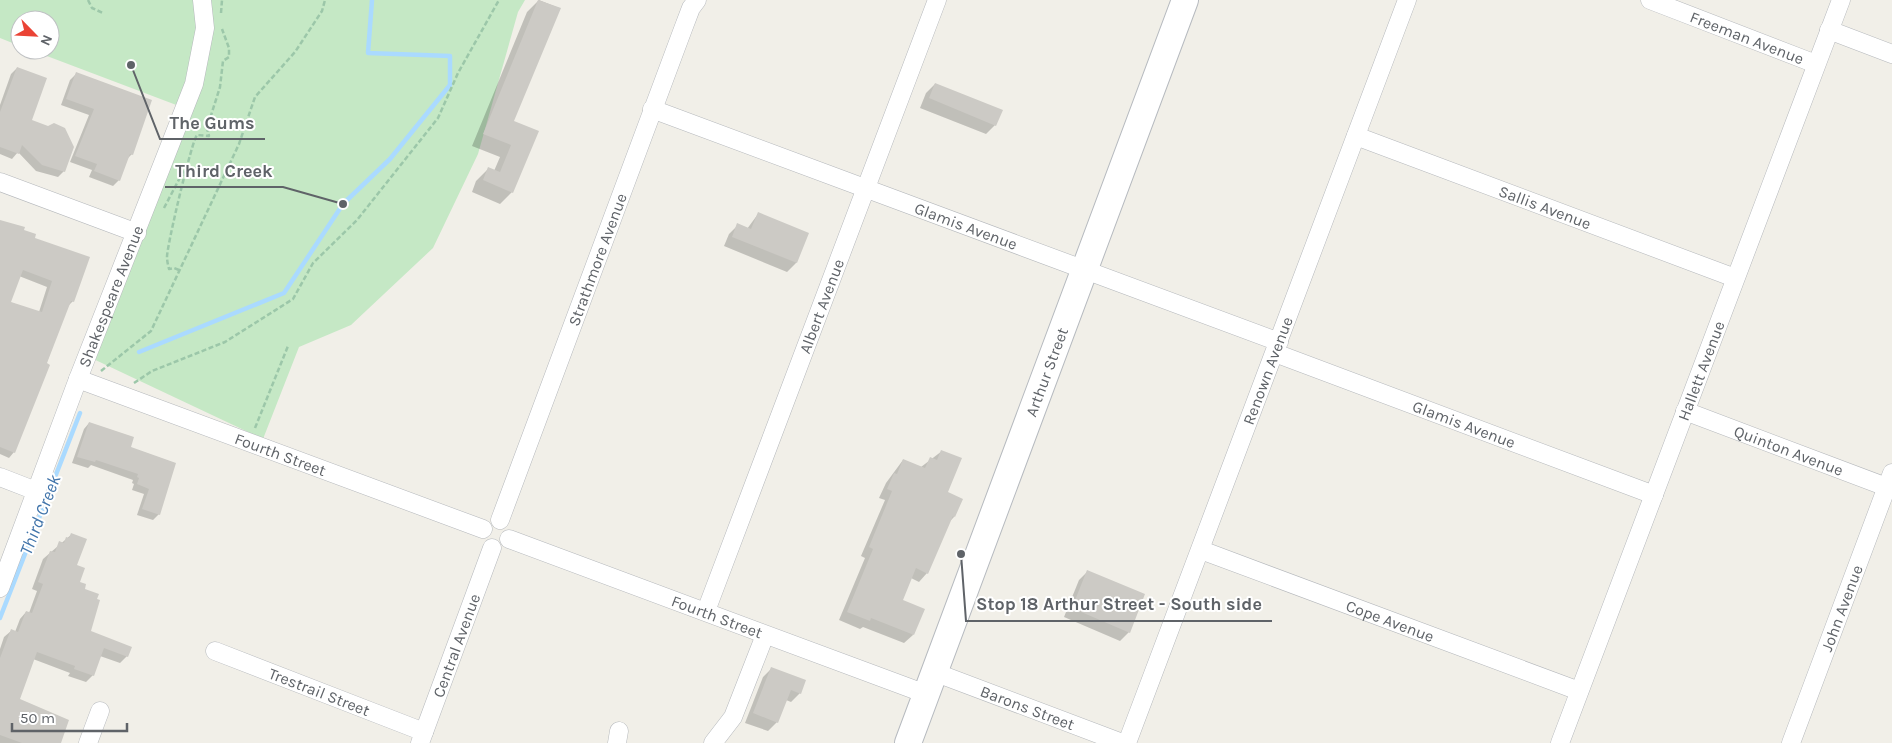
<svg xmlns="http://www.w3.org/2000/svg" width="1892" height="743" font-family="Karla,sans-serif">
  <rect width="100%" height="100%" fill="#f1efe8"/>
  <!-- green -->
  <path fill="#c5e8c5" d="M0 0H194L197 38 188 80 179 106 31 50H50V20H20V46L0 38Z
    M202 0H525L518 12 478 154 433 248 351 325 299 347 263 439 87 356 194 84Z"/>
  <!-- shadow -->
  <path fill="#0003" fill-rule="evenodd" d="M539 0 559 8 513 121 512 192 500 204 472 192 476 181 488 169 494 171 500 157 472 146 527 12Z
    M17 68 30 121 64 171 58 177 36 171 18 152 12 159 0 154V105L11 74Z
    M76 74 132 154 127 159 119 180 113 186 89 177 92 170 70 162 89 115 61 105 70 80Z
    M935 84 995 125 986 134 920 108 926 93Z
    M758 214 807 234 796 263 787 272 724 246 729 234 738 225 747 229Z
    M0 221 24 228 23 230 33 239 73 301 67 307 14 452 9 458 0 454ZM19 276 47 287 39 312 9 302Z
    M89 423 129 447 174 463 159 514 153 520 137 515 144 494 132 490 134 484 132 483 133 480 91 465 88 468 72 463 84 429Z
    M942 451 947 493 954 517 949 522 927 573 919 582 911 578 902 601 913 635 904 643 863 627 860 629 839 620 865 558 861 556 885 500 879 498 886 483 903 460 921 467Z
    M72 534 75 565 78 582 83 590 89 631 127 656 120 663 100 656 93 675 86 682 68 676 70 673 33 659 18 700 58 743H0V649L4 637 11 631 15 632 20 619 26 612 29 613 37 591 32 589 43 559Z
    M1088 571 1129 632 1120 641 1064 617 1079 580Z
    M772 668 800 693 791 702 786 700 777 722 768 731 745 723 763 677Z"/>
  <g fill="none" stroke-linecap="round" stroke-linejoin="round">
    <!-- stream -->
    <path stroke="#aadaff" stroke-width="4.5" d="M139 352 284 293 343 204 390 159 450 85V56L368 53 372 0
      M0 618 80 413"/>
  </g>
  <!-- building -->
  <path fill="#cccac5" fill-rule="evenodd" d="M538 0 561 8 514 121 539 131 513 193 483 180 488 167 500 172 511 145 483 134Z
    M17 67 47 78 32 120 48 126 54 123 65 128 74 147 65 172 42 165 22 145 19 154 0 147V112Z
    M76 72 152 100 133 155 130 154 120 181 94 171 97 164 75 156 94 109 66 99Z
    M935 83 1003 110 996 126 929 98Z
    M758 212 809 233 797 263 732 237 737 223 751 229Z
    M0 220 25 227 24 230 36 234 35 238 90 257 74 302 71 301 47 363 50 365 15 453 0 447ZM23 270 52 281 42 312 11 302Z
    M89 422 134 437 131 447 176 463 160 515 142 509 149 489 137 484 139 478 137 477 138 474 96 460 95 462 77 457Z
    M941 450 962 458 948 492 963 499 955 517 953 516 928 574 916 568 903 600 925 609 914 635 871 618 870 621 847 612 873 549 869 547 892 491 887 489 894 473 897 474 903 459 925 468 930 457 937 460Z
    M71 533 87 539 77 565 85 568 80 582 86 584 85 589 99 594 97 599 100 600 91 631 132 647 128 657 104 648 94 676 74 669 75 666 37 652 20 699 69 720 61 743H22L0 735V658L11 629 18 632 26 611 32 613 43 584 38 582 50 551 55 552 59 541 64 543 66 537 69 538Z
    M1087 570 1145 594 1130 633 1072 608Z
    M771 667 806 680 801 694 791 690 778 723 753 713Z"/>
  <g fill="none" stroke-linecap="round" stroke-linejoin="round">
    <defs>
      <g id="street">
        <path id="s1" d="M1650 0 1816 64"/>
        <path d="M1829 30 1892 54"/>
        <path id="s2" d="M652 109 1279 342"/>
        <path id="s3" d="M1356 136 1735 278"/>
        <path d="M0 182 137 233"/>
        <path id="s4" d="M1275 353 1654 495"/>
        <path id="s5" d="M78 379 483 529"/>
        <path id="s6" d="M1685 411 1892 489"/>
        <path d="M0 477 36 491"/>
        <path id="s7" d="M500 520 683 29 691 8 697 0"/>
        <path id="s8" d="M509 539 926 694"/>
        <path id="s9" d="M1201 550 1579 691"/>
        <path id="s10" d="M0 588 78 379 194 84 205 28 202 0"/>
        <path id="s11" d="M706 611 937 0"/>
        <path id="s12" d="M215 651 424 732"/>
        <path id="s13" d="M934 672 1122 743"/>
        <path d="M88 743 100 711"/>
        <path id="s14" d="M420 743 492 548"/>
        <path d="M617 743 619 731"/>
        <path d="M713 743 733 717 765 635"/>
        <path id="s15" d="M1127 743 1407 0"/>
        <path id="s16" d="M1560 743 1841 0"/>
        <path id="s17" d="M1791 743 1892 473"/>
      </g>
      <g id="secondary">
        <path id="s18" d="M908 743 1185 0"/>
      </g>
    </defs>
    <!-- street casing -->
    <use href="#street" stroke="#b5b8bc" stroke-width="19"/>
    <!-- secondary casing -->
    <use href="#secondary" stroke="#b6babf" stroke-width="28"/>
    <!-- path -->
    <path stroke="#9cc7a9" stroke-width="2.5" stroke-dasharray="5 2.5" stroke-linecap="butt" d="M88 0 92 8 103 13
      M221 13 222 0
      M164 208 185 168
      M179 270 174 268 169 269C168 265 167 261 167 257 167 245 192 140 197 135L209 136 207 128 220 87 223 61 229 57V48L222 29
      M101 371 151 331 239 144 255 97 295 52 322 11 325 0
      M134 383 152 371 225 342 293 299 313 263 357 220 438 118 458 73 499 0
      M255 428 288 346"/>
    <!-- street -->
    <use href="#street" stroke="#fff" stroke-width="18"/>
    <!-- secondary -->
    <use href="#secondary" stroke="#fff" stroke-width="26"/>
  </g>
  <g text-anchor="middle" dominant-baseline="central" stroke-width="4" stroke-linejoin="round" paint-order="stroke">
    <!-- street labels -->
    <g font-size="16" fill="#5f6368" stroke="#fff">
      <text stroke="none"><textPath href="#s1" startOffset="104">Freeman Avenue</textPath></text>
      <text stroke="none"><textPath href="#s3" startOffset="202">Sallis Avenue</textPath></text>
      <text stroke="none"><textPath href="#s2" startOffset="335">Glamis Avenue</textPath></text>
      <text stroke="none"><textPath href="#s7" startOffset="278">Strathmore Avenue</textPath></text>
      <text stroke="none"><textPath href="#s10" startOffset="312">Shakespeare Avenue</textPath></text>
      <text stroke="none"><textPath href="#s11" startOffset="326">Albert Avenue</textPath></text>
      <text stroke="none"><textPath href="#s18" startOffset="396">Arthur Street</textPath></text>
      <text stroke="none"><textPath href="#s16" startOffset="398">Hallett Avenue</textPath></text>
      <text stroke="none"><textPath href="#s15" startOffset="398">Renown Avenue</textPath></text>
      <text stroke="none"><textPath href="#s4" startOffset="202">Glamis Avenue</textPath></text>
      <text stroke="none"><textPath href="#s6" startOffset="111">Quinton Avenue</textPath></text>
      <text stroke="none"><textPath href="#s5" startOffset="216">Fourth Street</textPath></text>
      <text stroke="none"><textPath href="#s17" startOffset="144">John Avenue</textPath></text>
      <text stroke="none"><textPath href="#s8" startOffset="222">Fourth Street</textPath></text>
      <text stroke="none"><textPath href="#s9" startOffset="202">Cope Avenue</textPath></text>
      <text stroke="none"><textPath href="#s14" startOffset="104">Central Avenue</textPath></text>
      <text stroke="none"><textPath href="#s12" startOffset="112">Trestrail Street</textPath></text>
      <text stroke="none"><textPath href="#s13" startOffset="100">Barons Street</textPath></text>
    </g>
    <!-- water labels -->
    <g font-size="18" font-style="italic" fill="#4174aa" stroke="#fff">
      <text transform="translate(40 515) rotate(-69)">Third Creek</text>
    </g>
  </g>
  <!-- callouts -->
  <path fill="none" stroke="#5f6368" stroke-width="2" d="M131 65L160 139H265M343 204L283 187H165M961 554L966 621H1272"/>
  <g fill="#5f6368" stroke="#fff" stroke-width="2">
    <circle cx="131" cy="65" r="5"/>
    <circle cx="343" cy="204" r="5"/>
    <circle cx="961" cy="554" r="5"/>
  </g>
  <g font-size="18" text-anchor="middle" font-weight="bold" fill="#5f6368" stroke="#fff" stroke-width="4" stroke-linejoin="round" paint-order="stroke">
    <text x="212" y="129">The Gums</text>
    <text x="224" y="177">Third Creek</text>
    <text x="1119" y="610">Stop 18 Arthur Street - South side</text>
  </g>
  <!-- north arrow -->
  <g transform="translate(35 35) rotate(114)"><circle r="24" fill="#ffffff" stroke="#bfc1c3"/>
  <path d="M0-4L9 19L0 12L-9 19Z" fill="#ea4335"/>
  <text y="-8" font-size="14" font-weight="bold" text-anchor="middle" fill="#5f6368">N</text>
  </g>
  <!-- scale -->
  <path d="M12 723v8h115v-8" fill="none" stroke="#5f6368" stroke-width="2.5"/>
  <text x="20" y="723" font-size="15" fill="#5f6368" stroke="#ffffff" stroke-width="4" paint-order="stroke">50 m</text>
</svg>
